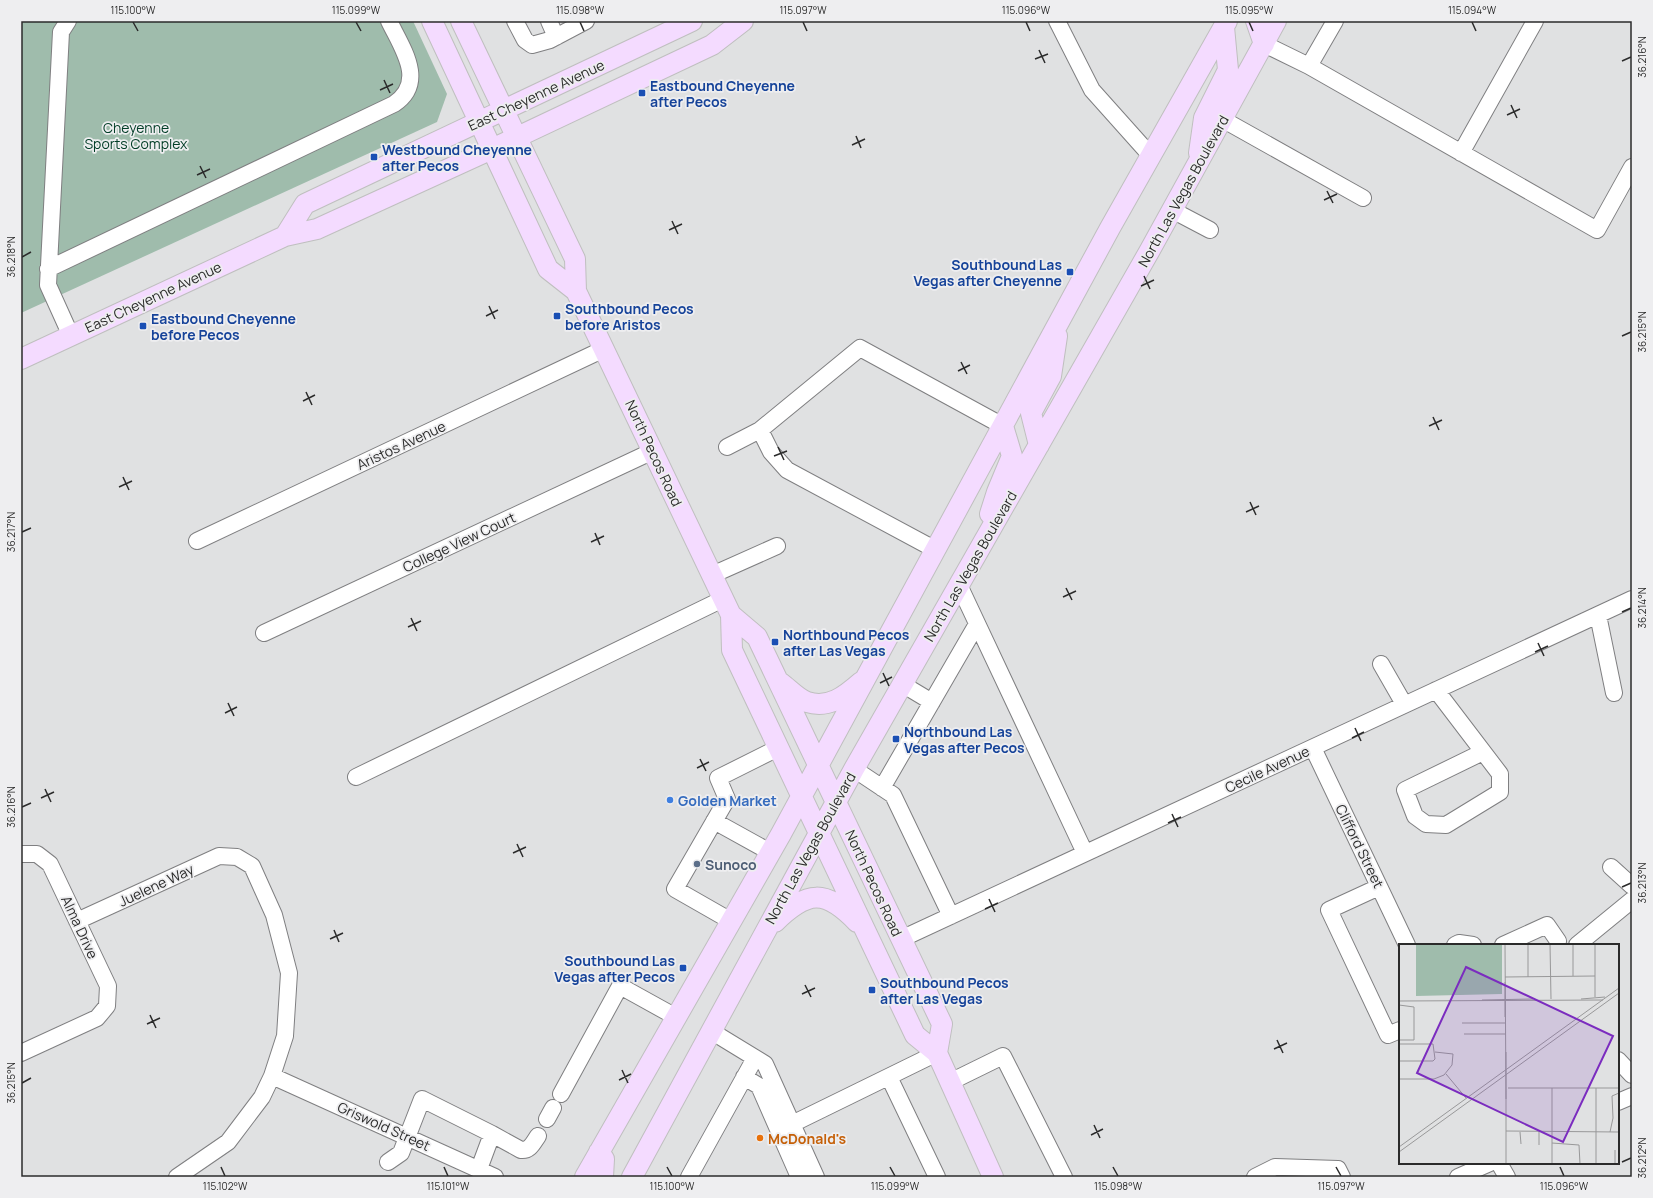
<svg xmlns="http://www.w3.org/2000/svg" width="1653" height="1198" font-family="Manrope,sans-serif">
  <rect width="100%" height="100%" fill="#e0e1e2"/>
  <!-- green -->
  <path fill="#9fbcac" d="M21 21H413L447 94 437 122 21 313Z"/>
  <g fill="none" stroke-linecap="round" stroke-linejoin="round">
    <defs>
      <path id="minor" d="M68 21 61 32 48 285 71 336
        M515 21 525 40 532 45 550 40 586 21
        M549 21 556 37
        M1057 21 1092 90 1151 156
        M1264 44 1309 66 1597 230 1632 167
        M1309 66 1335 21
        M1222 119 1363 198
        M1461 153 1535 21
        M1172 210 1210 230
        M48 269 394 104C427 82 402 48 389 21
        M760 430 771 452 787 470 936 550
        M727 447 760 430 860 348 1003 426
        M197 541 604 349
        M712 575 777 546
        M959 585 1085 853
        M1598 615 1614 693
        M264 633 653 451
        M1381 664 1404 704
        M902 684 932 702
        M1436 690 1500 774V792L1446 825 1426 824 1415 816 1405 790 1483 752
        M1313 748 1407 945
        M854 769 893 795 951 916
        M356 777 723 599
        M882 788 977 624
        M714 821 770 852
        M21 854H37L50 864 108 986 107 1006 97 1018 21 1053
        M1611 867 1632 886
        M1379 887 1329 910 1388 1035 1400 1030
        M77 921 219 856 237 857 252 866 274 915 289 973 285 1036 272 1076 262 1097 228 1142 177 1177
        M731 921 675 889 727 799 718 778 778 748
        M901 939 1632 599
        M1455 945 1459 943 1473 945
        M1503 945 1547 925 1558 941 1557 945
        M1577 945 1632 900
        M711 1031 765 1064 816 1177
        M1618 1060 1632 1075
        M272 1076 495 1177
        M744 1077 759 1086 799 1177
        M889 1077 937 1177
        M950 1082 1003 1056 1064 1177
        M561 1094 620 986 676 1017
        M1618 1102 1632 1096
        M547 1119 553 1108
        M792 1124 937 1053
        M388 1162 401 1153 422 1099 492 1134 521 1150C530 1151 533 1143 538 1136
        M1499 1163 1507 1177
        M479 1169 492 1134
        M689 1177 755 1058
        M1255 1177 1275 1167 1338 1169 1342 1177
        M1458 1177 1490 1163"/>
      <path id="major" d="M432 21 548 269 576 291
        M461 21 575 259 576 291 731 615 732 650 915 1035 937 1053 993 1177
        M1256 21 1264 44
        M1199 153 1204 118 1228 70 1224 27
        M285 236 305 204 692 21
        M21 359 285 236 317 229 492 149 712 45 743 21
        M1039 445 1031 413 1051 376 1057 336
        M990 514 997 492 1012 456 1003 426
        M731 615 757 637 942 1024 937 1053
        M781 683C789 689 798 699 807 702 829 709 845 696 861 682
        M775 922C808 890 825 889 857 922
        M599 1152 604 1159 603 1177
        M585 1177 781 834 1110 228 1227 21
        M632 1177 854 769 1150 250 1276 21"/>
    </defs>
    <!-- minor casing -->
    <use href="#minor" stroke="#7f7f81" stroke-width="18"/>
    <!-- major casing -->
    <use href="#major" stroke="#bfbfbf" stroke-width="22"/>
    <!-- minor -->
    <use href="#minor" stroke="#fff" stroke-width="16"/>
    <!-- major -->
    <use href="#major" stroke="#f4dbff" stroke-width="20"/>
  </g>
  <!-- ticks -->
  <path fill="none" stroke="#2b2b2b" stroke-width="1.5" d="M133 22 138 31M356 22 361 31M580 22 584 31M803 22 807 31M1026 22 1030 31M1249 22 1253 31M1472 22 1476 31M1039 50 1045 63M1035 59 1048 54M1622 61 1631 57M384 80 390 93M380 90 393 84M1511 105 1517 118M1507 115 1520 109M856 136 861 148M852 145 865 139M200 166 206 178M197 175 210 169M1327 191 1333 203M1324 200 1337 194M672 221 678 234M669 230 682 224M22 257 31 252M1144 276 1150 289M1141 286 1154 280M489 306 495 319M486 316 498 310M1622 336 1631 332M961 362 967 374M958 371 970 365M306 392 312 405M303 401 315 395M1433 417 1439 430M1429 426 1442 420M778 447 784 460M774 456 787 451M123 477 129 490M119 487 132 481M1250 502 1256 515M1246 512 1259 506M22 532 31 528M595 533 600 545M591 542 604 536M1066 588 1072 600M1063 597 1076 591M1622 612 1631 608M411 618 417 631M408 627 421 621M1538 643 1544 656M1535 652 1548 646M883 673 889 686M880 683 892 677M228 703 234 716M225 713 237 707M1355 728 1361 741M1352 738 1364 732M700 759 706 771M697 768 709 762M45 789 51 802M41 798 54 792M22 807 31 803M1172 814 1178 827M1168 823 1181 817M517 844 523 857M513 853 526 847M1622 887 1631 883M989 899 995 912M985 909 998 903M334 930 339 942M330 939 343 933M805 985 811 997M802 994 815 988M150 1015 156 1028M147 1024 160 1018M1277 1040 1283 1053M1274 1049 1287 1043M622 1070 628 1083M619 1080 631 1074M22 1083 31 1078M1094 1125 1100 1138M1091 1135 1103 1129M1622 1162 1631 1158M221 1167 225 1176M444 1167 448 1176M667 1167 672 1176M890 1167 895 1176M1113 1167 1118 1176M1336 1167 1341 1176M1560 1167 1564 1176"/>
  <!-- markers -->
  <g fill="#1a4fb4" stroke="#eeeef0" stroke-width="1.5">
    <rect x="638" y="89" width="8" height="8" rx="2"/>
    <rect x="370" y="153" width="8" height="8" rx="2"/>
    <rect x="1066" y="268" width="8" height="8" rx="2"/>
    <rect x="553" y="312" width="8" height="8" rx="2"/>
    <rect x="139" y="322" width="8" height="8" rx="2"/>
    <rect x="771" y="638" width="8" height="8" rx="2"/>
    <rect x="892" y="735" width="8" height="8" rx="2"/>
    <rect x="679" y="964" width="8" height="8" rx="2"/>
    <rect x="868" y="986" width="8" height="8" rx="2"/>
  </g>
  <circle fill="#3f7fe0" stroke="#eeeef0" stroke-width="1.5" cx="670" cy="800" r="4"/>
  <circle fill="#5c6f8a" stroke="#eeeef0" stroke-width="1.5" cx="697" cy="864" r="4"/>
  <circle fill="#e8710a" stroke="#eeeef0" stroke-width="1.5" cx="760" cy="1138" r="4"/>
  <g text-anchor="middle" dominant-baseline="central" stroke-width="3.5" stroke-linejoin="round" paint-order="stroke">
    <!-- transit labels -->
    <g font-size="14" font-weight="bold" fill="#164399" stroke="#eeeef0" text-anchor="start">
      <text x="650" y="85">Eastbound Cheyenne<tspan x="650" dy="16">after Pecos</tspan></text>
      <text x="382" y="149">Westbound Cheyenne<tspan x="382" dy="16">after Pecos</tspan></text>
      <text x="1062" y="264" text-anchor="end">Southbound Las<tspan x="1062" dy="16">Vegas after Cheyenne</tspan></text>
      <text x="565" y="308">Southbound Pecos<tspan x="565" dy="16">before Aristos</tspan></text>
      <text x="151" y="318">Eastbound Cheyenne<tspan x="151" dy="16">before Pecos</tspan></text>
      <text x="783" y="634">Northbound Pecos<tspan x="783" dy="16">after Las Vegas</tspan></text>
      <text x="904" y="731">Northbound Las<tspan x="904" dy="16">Vegas after Pecos</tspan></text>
      <text x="675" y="960" text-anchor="end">Southbound Las<tspan x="675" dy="16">Vegas after Pecos</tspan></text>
      <text x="880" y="982">Southbound Pecos<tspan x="880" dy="16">after Las Vegas</tspan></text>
    </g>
    <!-- street labels -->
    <g font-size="14" fill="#2b2b2b" stroke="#eeeef0">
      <text transform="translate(536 95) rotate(-25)">East Cheyenne Avenue</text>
      <text transform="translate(1183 191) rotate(-61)">North Las Vegas Boulevard</text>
      <text transform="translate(153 297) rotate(-25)">East Cheyenne Avenue</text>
      <text transform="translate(401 445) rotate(-25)">Aristos Avenue</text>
      <text transform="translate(654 453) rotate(65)">North Pecos Road</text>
      <text transform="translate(459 542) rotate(-25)">College View Court</text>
      <text transform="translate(970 566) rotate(-60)">North Las Vegas Boulevard</text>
      <text transform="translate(1267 769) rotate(-25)">Cecile Avenue</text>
      <text transform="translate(1360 846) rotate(64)">Clifford Street</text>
      <text transform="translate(810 848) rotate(-61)">North Las Vegas Boulevard</text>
      <text transform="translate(874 883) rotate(65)">North Pecos Road</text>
      <text transform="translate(156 885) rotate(-25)">Juelene Way</text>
      <text transform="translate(80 927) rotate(65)">Alma Drive</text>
      <text transform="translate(384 1126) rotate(24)">Griswold Street</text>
    </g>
    <!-- park labels -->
    <g font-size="14" fill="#003d26" stroke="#eeeef0">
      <text x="136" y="127">Cheyenne<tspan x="136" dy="16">Sports Complex</tspan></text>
    </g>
    <!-- shop labels -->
    <g font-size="14" font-weight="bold" fill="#366cbe" stroke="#eeeef0" text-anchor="start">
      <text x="678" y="800">Golden Market</text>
    </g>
    <!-- service labels -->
    <g font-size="14" font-weight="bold" fill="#4e5e75" stroke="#eeeef0" text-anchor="start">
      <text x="705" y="864">Sunoco</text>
    </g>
    <!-- food labels -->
    <g font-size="14" font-weight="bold" fill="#c56008" stroke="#eeeef0" text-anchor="start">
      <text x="768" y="1138">McDonald's</text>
    </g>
  </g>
  <!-- overview -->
  <g transform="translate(1399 944)">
    <rect width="220" height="220" fill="#e0e1e2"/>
    <path d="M17 0H103V50L17 52Z" fill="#9fbcac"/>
    <path fill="none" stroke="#989899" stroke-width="1" d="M106 0 107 155M129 0V33M151 0 152 55M174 0V32M196 0V53M106 33 196 32M106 38V73M182 55 206 53M83 56 134 55M0 57 204 56M0 61 15 63V96H0M63 79H107M65 90H107M0 100H34L36 115 34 117H0M107 108V220M47 130 67 154M0 135H35L45 131 53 121 54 110 36 108M109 144H220M197 144V220M107 187 220 188M121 188 122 200M140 188V201M211 188 214 174 213 152 220 149M153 199 180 201 181 220M0 203 220 44M0 208 220 49M153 220V144M216 220V206"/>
    <path fill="#7b2cbf" fill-opacity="0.15" stroke="#7b2cbf" stroke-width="2" d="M67 23 214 92 164 198 18 129Z"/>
    <rect width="220" height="220" fill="none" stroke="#2b2b2b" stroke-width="2"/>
  </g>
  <!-- border -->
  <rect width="1653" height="1198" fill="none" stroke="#eeeef0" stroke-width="44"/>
  <rect x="22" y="22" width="1609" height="1154" fill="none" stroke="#2b2b2b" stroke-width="1.5"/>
  <g font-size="10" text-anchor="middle" fill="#2b2b2b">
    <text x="133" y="14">115.100°W</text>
    <text x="356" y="14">115.099°W</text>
    <text x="580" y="14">115.098°W</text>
    <text x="803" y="14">115.097°W</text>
    <text x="1026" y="14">115.096°W</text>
    <text x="1249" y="14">115.095°W</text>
    <text x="1472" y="14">115.094°W</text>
    <text transform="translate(1642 57) rotate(-90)" y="4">36.216°N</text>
    <text transform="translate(11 257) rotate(-90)" y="4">36.218°N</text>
    <text transform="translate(1642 332) rotate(-90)" y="4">36.215°N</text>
    <text transform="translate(11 532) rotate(-90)" y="4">36.217°N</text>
    <text transform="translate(1642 608) rotate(-90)" y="4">36.214°N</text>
    <text transform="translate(11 807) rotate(-90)" y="4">36.216°N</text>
    <text transform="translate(1642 883) rotate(-90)" y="4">36.213°N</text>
    <text transform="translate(11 1083) rotate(-90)" y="4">36.215°N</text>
    <text transform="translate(1642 1158) rotate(-90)" y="4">36.212°N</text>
    <text x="225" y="1190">115.102°W</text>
    <text x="448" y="1190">115.101°W</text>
    <text x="672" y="1190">115.100°W</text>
    <text x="895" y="1190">115.099°W</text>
    <text x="1118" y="1190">115.098°W</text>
    <text x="1341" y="1190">115.097°W</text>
    <text x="1564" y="1190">115.096°W</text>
  </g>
</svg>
